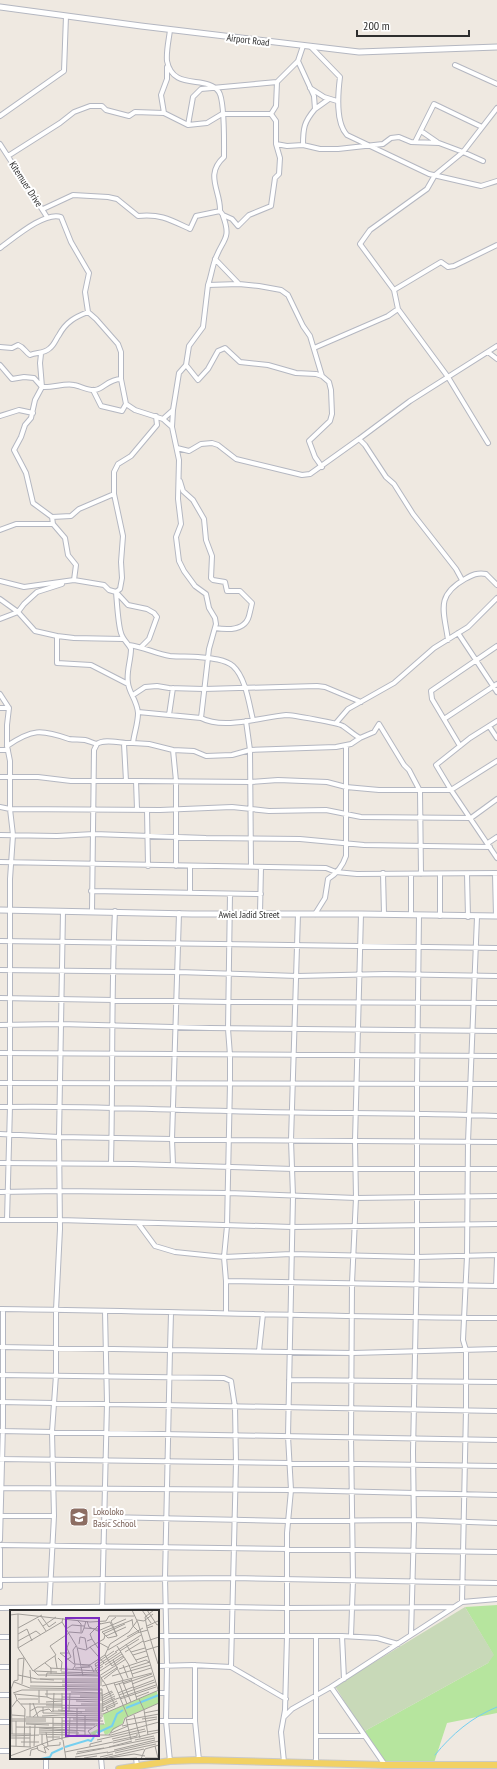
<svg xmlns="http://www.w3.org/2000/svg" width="497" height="1769" font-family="'PT Sans Narrow',sans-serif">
  <rect width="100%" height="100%" fill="#efe9e1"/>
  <!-- green -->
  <path fill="#b6e59e" d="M497 1605V1713L447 1723 432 1769H389L363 1732 488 1663 493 1654 465 1607Z"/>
  <!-- cemetery -->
  <path fill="#c8d9b8" d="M465 1607 494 1655 488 1663 363 1732 335 1686Z"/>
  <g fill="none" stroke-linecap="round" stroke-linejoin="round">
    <!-- stream -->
    <path stroke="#75cff0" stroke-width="1" d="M435 1755C452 1734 472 1717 497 1707"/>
    <defs>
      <path id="minor" d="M170 30C169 39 166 51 167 61 173 92 207 74 219 92 225 102 224 144 224 157 204 175 221 191 220 211
        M303 46 298 61 277 82 276 106 271 114 276 121V144L287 146 303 145 320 149H338L383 144 391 138 399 137 411 142 439 143 463 152 483 161
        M311 47 340 77C338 93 335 122 347 135L429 174 481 186 497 181
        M298 61 314 96 315 109C304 122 303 128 303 145
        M455 65 497 84
        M310 88 324 97 337 101
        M315 109 329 99
        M164 113 161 95 167 79V67
        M0 116 64 71 66 16
        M188 125 193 97 201 89 277 82
        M421 131 437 142
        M415 142 434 104 482 127
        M0 144 47 217
        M8 156 60 123 74 112 90 106H102L106 110 129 116 135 112 164 113 188 125 207 123 222 114H271
        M43 209 73 195 108 197 117 199 138 216C161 214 169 219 190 229L196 216 220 211 223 215 232 219 238 226 249 215 271 206 275 178 279 174 280 158 276 144
        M0 248C14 238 45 211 61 217L71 242 89 273 85 292 88 312 96 319 118 344 121 352V379L126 404 135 410 163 419 172 427 179 460 178 499 181 524 176 537 179 561 184 571 195 586 206 594 209 608 215 618 216 624 209 649 201 718C224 730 262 717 286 715 291 715 339 723 343 726 349 730 354 735 360 738L374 732 379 724 404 765 409 770 420 791 421 874
        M215 259 239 284
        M208 285C211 277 212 268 215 260 222 239 232 240 223 216
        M394 290 441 262 448 267 454 266 497 245
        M398 309 394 290 360 244 370 230 427 189 435 175 463 152 497 108
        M0 347 12 348 18 345C24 347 25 352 30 355 37 352 44 354 50 348 54 345 56 339 59 335 66 322 75 317 88 312
        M314 348 388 316 398 309 448 377 488 443
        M488 352 497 359
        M41 354 40 363 42 387 35 400 31 418 25 425 21 437 14 450 26 473 33 503 52 517 71 516 79 509 114 494
        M0 365 12 379 24 377 34 378 42 387C53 388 64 383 74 385 80 386 89 391 95 390 104 389 108 379 121 379
        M93 390 101 406 122 411 126 404
        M0 416 19 410 33 413
        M163 419 173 410 179 373 186 365
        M172 427 173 410
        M359 439 410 401 497 346
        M177 448 189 451 201 444 212 443 218 445 236 459 302 475 310 474 359 439 365 445 386 477 394 484 413 514 456 569 462 580
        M322 467 315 457 309 441 330 421 332 414 331 390 329 382 322 376 310 336 303 326 288 295 281 290 259 286 239 284 208 285 203 327 189 346 186 365 198 380 208 369 218 351 225 348 240 362 268 365 296 373 316 374 322 376
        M180 481 183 491 193 500 204 519 206 540 212 556 211 578 213 580 225 582 227 591H240L252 603C251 608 250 612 249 616 245 631 227 630 215 628
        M52 517 53 524 65 538 68 555 76 565 74 580
        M0 530 16 524H53
        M0 581 24 587 74 580 104 585 109 590 116 592 128 605 147 609 154 613 157 617 149 639 141 647
        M0 599 18 612 35 631 57 636V663L91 665 128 684
        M0 619 18 612 24 604 37 592 62 584
        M458 633 497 692
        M57 636 74 638 123 639
        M448 640C444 611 435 596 465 579 472 575 478 572 486 574L497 585
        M129 645C144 647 156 654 170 656 180 657 189 656 198 657 209 658 225 659 233 666 246 678 249 704 253 720
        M0 694 9 708 7 725V746L10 761V809L13 835 10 879V1106L7 1220
        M133 695 145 687 157 686 169 688 204 689 317 686 325 687 361 702
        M0 708H9
        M138 712 201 718
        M169 715 173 688
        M444 719 497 684
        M246 721 250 750 251 866
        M497 721 470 738 436 765 451 790 497 858
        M336 723 348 709 394 683 434 648 468 627 497 598
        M489 726 497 738
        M133 743 149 744 173 750 194 751 206 756 232 755 250 750 336 747 351 744 360 738
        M124 744 126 781
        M7 746C32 729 41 729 69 739 74 740 80 739 85 740 89 741 93 743 97 744
        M460 746 432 699 431 691 497 646
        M0 750H8
        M173 750 176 781V866
        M0 777H38L71 781H139L251 782 278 780 327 782 346 787 379 790H451L497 761
        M136 781 137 809
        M0 807 10 809 160 810 232 807 269 811 326 810 361 817 471 818 497 799
        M147 810 148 866
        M0 835 57 836 94 834 206 838 300 839 364 845 490 847
        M488 843 497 837
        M0 862 326 868 336 872 357 874 497 873
        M383 873 384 914
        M411 874V915
        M440 874V916
        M467 874 468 917
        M495 874 496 916
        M91 891 261 894
        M190 893V866
        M92 911 94 750 97 744C105 738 122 744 133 743 134 733 138 724 138 713 137 700 129 693 128 683 126 672 131 660 131 649 128 643 123 640 121 633 118 624 117 603 116 592L120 589 122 578 121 562 123 536 114 494V472L118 464 131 456 157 425 156 416
        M260 913 261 867
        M315 914 325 898 328 879C336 874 343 865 346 856V746
        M0 941 497 948
        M0 970 178 972 297 976 385 974 497 976
        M0 998 228 1002 497 1003
        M0 1025 60 1024 210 1028 497 1031
        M0 1053 497 1056
        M0 1083 497 1084
        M0 1107C76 1105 152 1110 227 1111 317 1114 407 1112 497 1116
        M0 1134 59 1137 228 1140 497 1142
        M0 1163 133 1164 293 1169H497
        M111 1164C113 1079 111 995 115 911
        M173 1165 172 1139 179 913
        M0 1192 60 1191 228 1193 356 1198 497 1196
        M0 1220H60L292 1227 497 1224
        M138 1223 155 1246 175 1252 224 1257 291 1254 417 1257 497 1255
        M226 1281 497 1286
        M496 1286 497 1258
        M0 1309C166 1311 331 1317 497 1318
        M226 1313V1281L224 1257 227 1226 230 1083V1055L228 1029 230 894
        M0 1347 170 1350 171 1313
        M259 1351 263 1314
        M0 1375 224 1378 231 1381 235 1407 236 1463 231 1667
        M289 1380 497 1382
        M0 1402 497 1411
        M0 1431 497 1440
        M0 1459 497 1466
        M0 1488 291 1490 497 1495
        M0 1516H54
        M105 1517 287 1521 414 1520 497 1523
        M0 1540 3 1424V1309
        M0 1545 497 1552
        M0 1549V1587
        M0 1580 234 1578 497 1583
        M462 1602 466 1410V1350L463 1340 467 1256 468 1142 477 917
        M0 1608 166 1606 286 1608 454 1607
        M49 1611 54 1516 52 1432 56 1375V1310L60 1229 59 1137 63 911
        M102 1611 107 1403 105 1311
        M411 1635 414 1526 413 1452 417 1257V1084L419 915
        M158 1636H342L377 1638 398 1644
        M316 1636V1763
        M342 1636 344 1679
        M351 1636 353 1580 351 1437 352 1283 356 1198 355 1141 361 914
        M0 1637H11
        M195 1665V1721L199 1760
        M158 1666 192 1665 231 1667 286 1699
        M0 1667H11
        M158 1693H166
        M0 1695H11
        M284 1717 292 1709 331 1687
        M158 1721H195
        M0 1722H11
        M316 1736H364
        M0 1751H11
        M46 1758V1769
        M101 1758 102 1769
        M136 1758 137 1766
        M170 1761 166 1721 167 1666 165 1578 170 1350 353 1353 497 1349
        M284 1762 281 1732 285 1710 287 1636V1533L291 1490 288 1436 293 1196 291 1140 298 914
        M385 1765 331 1687 462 1602 497 1599"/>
      <path id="tertiary" d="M0 7 141 26 359 52 497 47
        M0 910 192 914H361L497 916"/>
      <path id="primary" d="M119 1769 170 1761 199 1760 385 1765H497"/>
    </defs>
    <!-- minor casing -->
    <use href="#minor" stroke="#b4b7c1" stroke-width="6"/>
    <!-- tertiary casing -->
    <use href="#tertiary" stroke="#b4b7c1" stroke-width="7"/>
    <!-- primary casing -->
    <use href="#primary" stroke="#c9c9c9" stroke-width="8"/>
    <!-- minor -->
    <use href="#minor" stroke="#fff" stroke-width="4"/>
    <!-- tertiary -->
    <use href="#tertiary" stroke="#fff" stroke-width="5"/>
    <!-- primary -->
    <use href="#primary" stroke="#f2d163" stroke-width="6"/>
  </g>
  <!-- icons -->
  <defs>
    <symbol id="school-square" viewBox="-11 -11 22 22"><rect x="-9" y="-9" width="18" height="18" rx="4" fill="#8d6e63" stroke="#fff"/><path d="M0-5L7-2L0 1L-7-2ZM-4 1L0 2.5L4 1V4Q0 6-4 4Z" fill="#fff"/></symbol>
  </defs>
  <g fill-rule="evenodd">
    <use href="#school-square" x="68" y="1506" width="22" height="22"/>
  </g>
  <g text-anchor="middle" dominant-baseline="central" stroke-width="4" stroke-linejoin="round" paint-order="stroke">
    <!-- street labels -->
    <g font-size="10" fill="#2e2e2e" stroke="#fff">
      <text transform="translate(248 40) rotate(7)">Airport Road</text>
      <text transform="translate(26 184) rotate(57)">Kitemuer Drive</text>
      <text x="249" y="914">Awiel Jadid Street</text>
    </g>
    <!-- education labels -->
    <g font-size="10" fill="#785e54" stroke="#fff" text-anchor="start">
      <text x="93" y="1511">Lokoloko<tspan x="93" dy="12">Basic School</tspan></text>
    </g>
  </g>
  <!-- overview -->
  <g transform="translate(10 1610)">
    <rect width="149" height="149" fill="#efe9e1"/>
    <path d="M147 81 149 93 114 108 113 113 98 124 95 125 93 120 86 123 85 126 80 123 88 119 87 115 95 114 93 104Z" fill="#b6e59e"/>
    <path fill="none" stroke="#75cff0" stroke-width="2" d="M116 98 149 85M87 123 102 116 107 104 113 100M55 137 78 130 81 131 84 127M31 149 40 147 42 143 53 138"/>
    <path fill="none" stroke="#a29e99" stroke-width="1" d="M122 0 128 13 149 83M132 0 141 13M137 0 147 15 149 14M8 4 80 12 96 11 99 6H124M0 5 8 4V38L23 61 46 45 40 36 59 23M31 6 39 17 46 12M106 7 101 11 107 26M53 8 52 12 67 37 73 66M28 9 36 21M122 9 123 16 129 22M67 10 71 14V22M127 10 134 11 143 4M76 11 74 18 88 19M77 11 79 17 88 21 116 9M90 14 100 12 107 26M33 16 46 7M137 16 148 11M143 16 137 18 148 54M8 18 32 5M137 18 135 7 144 0M56 19 62 15 74 16M59 22 72 23 74 18M92 22 122 10M92 22 98 28 107 26M8 24 17 19 22 31M93 24 115 14M96 26 116 17M117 27 133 18M82 29 80 24 91 13M8 31 26 21 31 25M77 31 82 29 88 38M59 32 57 38 61 47M88 32 99 38M134 32 149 27M69 34 70 27 75 28 77 39M116 34 127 52M107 36 119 55 123 67M80 37 94 29 95 25M8 38 52 12M68 38 76 40 80 37 94 53M98 40 127 23 138 20M136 40 149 36M110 41 129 29M105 42 131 25M115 42 133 31M121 42 135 38M59 43H50L64 54M95 45 102 56 114 47M123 45 136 41M45 46 47 58M48 48 52 52 51 61M103 50 113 70M126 50 138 46M35 53 41 58V64M65 54 80 55M95 55 112 44M113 55 118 68M72 56H81L84 62M78 56 95 45 100 34 119 22 127 11M86 56 107 42M86 57 85 54 104 41M96 57 113 46M40 58 86 61 93 56M65 58 80 57M121 58 140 52M109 59 136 50 139 52M20 60 21 73M62 60 65 56 63 40 66 36M24 61 47 62M24 61 28 65H36M57 61 56 50 61 47M51 62 87 63 96 57M122 64 141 58M8 65V49L14 48M36 65 89 66 116 49M102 66 141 55M36 67 37 63 88 65M91 68 108 57M121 68 127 90M30 69 44 70M94 69 107 59M112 70 121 92M52 71H93M4 72 20 78 92 79M21 72 92 73M104 73 118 107M109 73 117 94M12 74 14 48M113 74 142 64M122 74 143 66M52 75H92M105 75 121 70M20 76 88 77M92 76 142 63M123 78 144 70M92 79 93 102M29 80V93M37 80V87L42 89 92 90 104 84M61 82 92 83M3 83 12 80H92M108 83 123 77M4 84 37 87M35 84H92M109 85 145 72M70 86H91L102 81M52 87 92 88 103 82M126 87 139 82M8 89H28M106 89 146 75M110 89 146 77M129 89 134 100 138 125M7 90 15 99 14 137M66 91 89 92M36 92 52 91M93 92 105 86M20 93V107M23 93 28 107M11 94H52M71 94H93L105 88M36 95 92 96 106 89M33 97V103L93 104 149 80M1 98 7 90 5 84M52 98H67M48 100 72 102M75 100H93M20 101 27 97H52M42 101 91 102 105 96 96 75 85 59 111 42M98 101 96 98 108 93M43 102 44 83M52 102V83M59 102 60 83M134 103 149 100M2 105 15 106M52 105 93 106M124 105 130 128M32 106 52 105M16 107 92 108M23 107 30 101 39 99 42 102M52 107V130M116 108 121 130M0 109H36M63 109 90 110V107M132 109 147 107M116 110 149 104M1 111H36M6 111V136M52 111H93M16 113 94 114M16 114 39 115M43 115H85M20 116V137M112 116 147 109M6 117 82 118M29 118 75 121M29 120 67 121M29 122 69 123M137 122 149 120M101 123 118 116M0 124H21M2 124 1 79 4 71 8 70V65L27 69H92M29 124 59 125M32 124V134L39 140M67 125V98H93L107 91M75 125V106M81 125 78 121 87 115M99 125 103 119 113 114 115 108 149 93M0 126 29 125M59 126 60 107M37 127H50M0 128H20M102 129 136 121M43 130V107M53 130 56 149M87 130 135 119M125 130 144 126M103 131 127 126V124M11 132H29M103 133 149 122M0 136 21 137M24 136 25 115M27 136 28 140 36 143 34 137M38 136 50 135V132M145 136 148 148M80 137V134L92 131M99 137 122 131M34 138 38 136 36 122M104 140 145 130M55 142 103 132M67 142 94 138M97 143 149 131M105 143 146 134M66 144 145 128M0 146 43 130 67 125H101L149 112M20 146 21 140 28 138M65 147 98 142M90 147 103 144M74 148 87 146M99 148 124 144 135 146M135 148H149M90 149 134 139M110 149 127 148M131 149 135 139 149 135"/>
    <path fill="#7b2cbf" fill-opacity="0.15" stroke="#7b2cbf" stroke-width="2" d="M56 8H89V126H56Z"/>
    <rect width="149" height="149" fill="none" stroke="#2e2e2e" stroke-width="2"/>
  </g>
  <!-- scale -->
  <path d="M357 30v6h112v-6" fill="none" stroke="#2e2e2e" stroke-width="2"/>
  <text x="363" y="30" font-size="12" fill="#2e2e2e" stroke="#ffffff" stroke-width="3" paint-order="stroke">200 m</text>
</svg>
